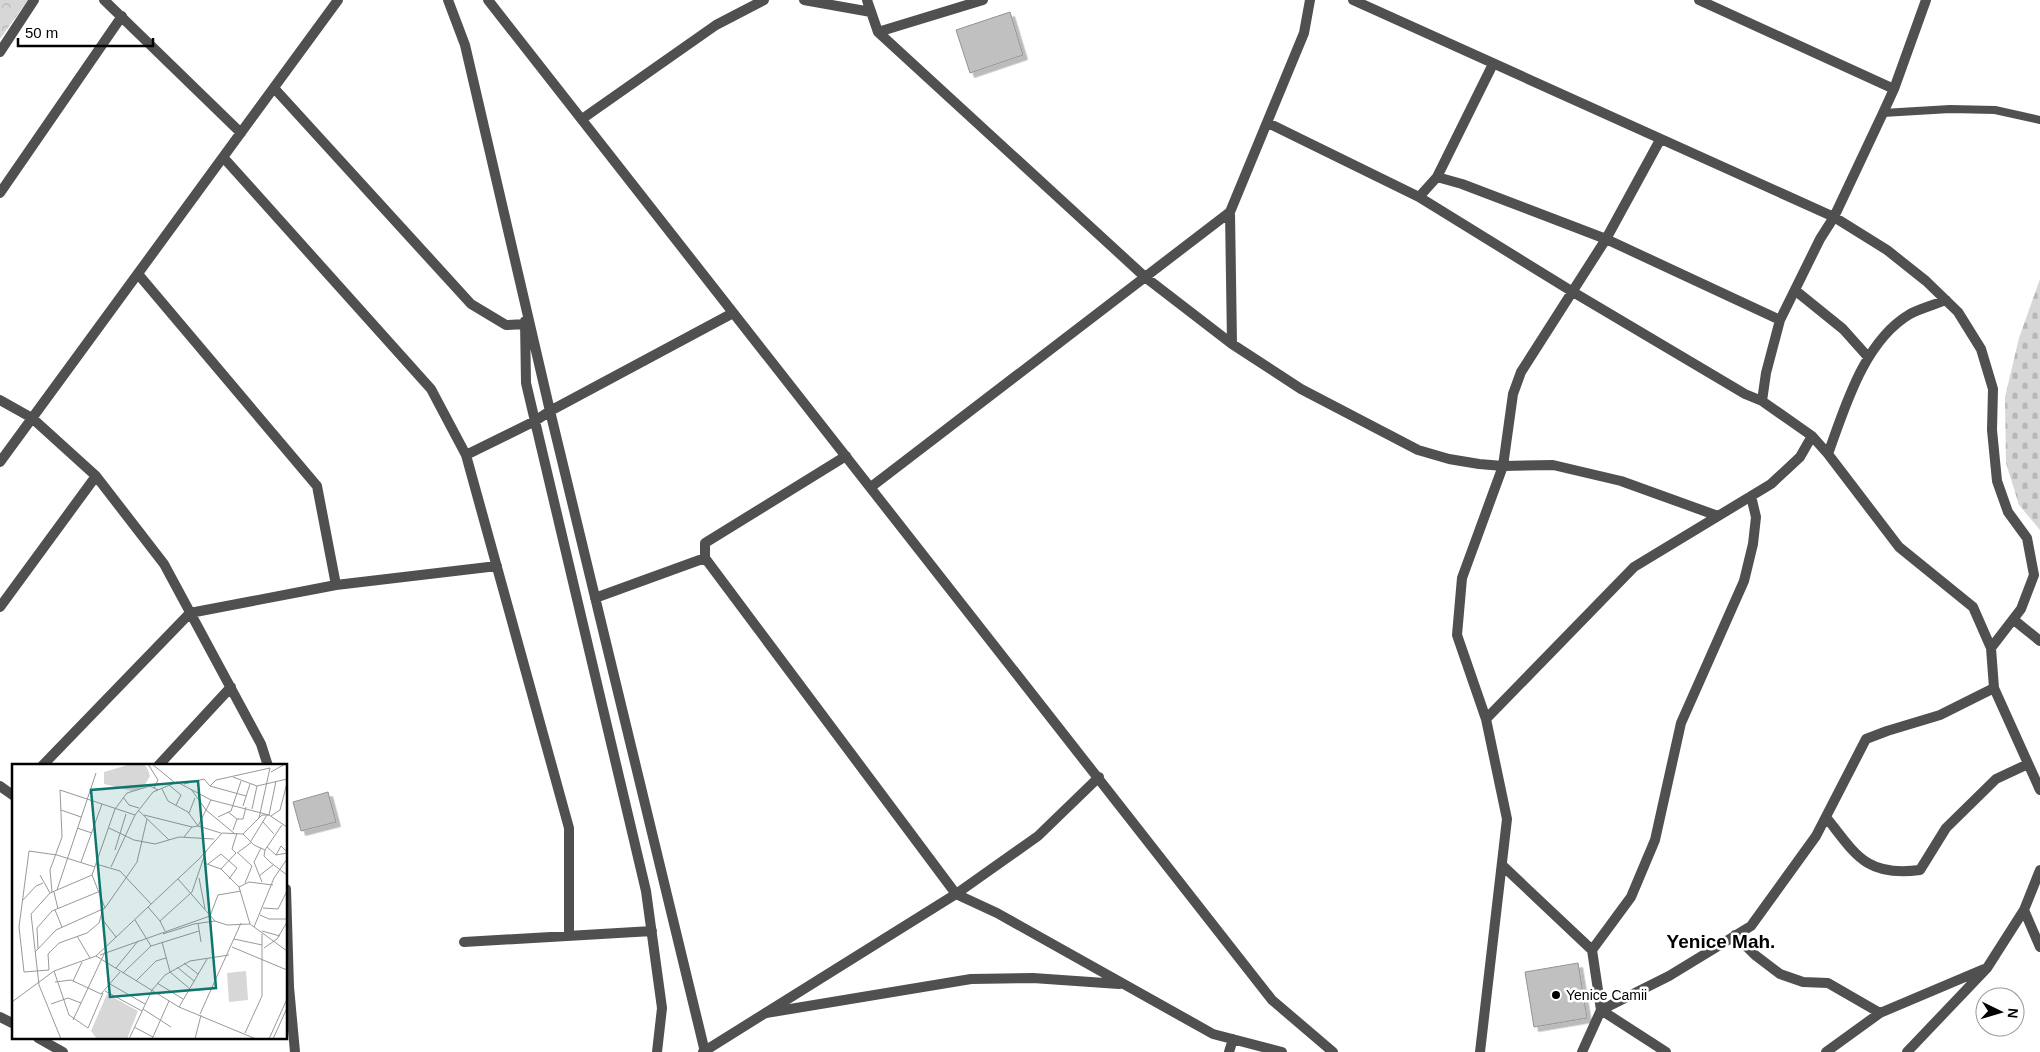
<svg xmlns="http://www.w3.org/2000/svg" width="2040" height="1052" font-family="Arial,sans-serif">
  <defs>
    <pattern id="forest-crowns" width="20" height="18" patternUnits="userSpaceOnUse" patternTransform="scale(1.25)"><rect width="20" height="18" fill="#d7d7d7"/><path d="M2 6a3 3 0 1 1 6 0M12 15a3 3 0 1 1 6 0" fill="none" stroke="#b7b7b7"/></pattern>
    <pattern id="cemetery-stones" width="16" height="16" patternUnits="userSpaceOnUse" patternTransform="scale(1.25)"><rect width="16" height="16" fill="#d7d7d7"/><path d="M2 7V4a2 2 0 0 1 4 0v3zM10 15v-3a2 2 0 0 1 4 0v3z" fill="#b7b7b7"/></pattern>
    <filter id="shadow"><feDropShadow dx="4.5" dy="4.5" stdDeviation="0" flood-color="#0004"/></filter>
  </defs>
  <rect width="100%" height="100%" fill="#fff"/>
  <!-- forest -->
  <path fill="url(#forest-crowns)" d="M0 0H28L0 39Z"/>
  <!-- cemetery -->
  <path fill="url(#cemetery-stones)" d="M2040 279V530L2019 505 2006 463 2005 397 2019 338Z"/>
  <!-- building -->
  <path fill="#c0c0c0" stroke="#949494" filter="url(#shadow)" d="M1010 12 1023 55 970 73 956 30Z
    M328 792 336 822 301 831 293 802Z
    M1578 963 1587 1018 1534 1027 1525 972Z"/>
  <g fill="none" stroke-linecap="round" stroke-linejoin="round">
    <!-- service -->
    <path stroke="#505050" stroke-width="8" d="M1883 113 1950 109 1995 110 2040 120"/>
    <!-- minor -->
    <path stroke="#505050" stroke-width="10" d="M104 0 241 133
      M448 0 465 45 550 411 705 1052
      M804 0 871 12
      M867 0 878 32 1145 277 1232 344 1301 389 1418 450 1449 459 1479 464 1503 466 1553 465 1621 481 1718 516
      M1353 0 1834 217 1887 250 1926 281 1958 312 1981 349 1993 389 1992 430 1997 481 2008 512 2027 538 2034 575 2021 609 1991 648
      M1699 0 1894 89
      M1926 0 1894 89 1883 113 1834 217 1820 239 1780 320 1766 373 1762 401 1812 436 1828 454 1899 547 1973 607 1991 648 1994 688 2040 790
      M878 32 983 0
      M0 52 34 0
      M274 88 471 304 506 325 525 324
      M582 119 716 25 764 0
      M1268 123 1419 197 1573 292 1745 394 1762 401
      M223 157 431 389 466 455 569 828V936
      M1437 177 1462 184 1606 239 1780 320
      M0 193 122 16
      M1419 197 1437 177 1493 64
      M1230 212 1232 344
      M138 274 317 486 336 585
      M1796 291 1843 329 1868 357
      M525 321 526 383 646 891 662 1008 657 1052
      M0 400 32 418 96 476 164 564 261 744 268 766
      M1828 454C1845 407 1864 341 1910 314 1921 308 1934 305 1946 300
      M466 455 535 421 550 411 733 313
      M0 462 338 0
      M871 487 1230 212 1304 33 1310 0
      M705 558V543L846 456
      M595 598 705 558 956 894 997 913 1213 1034 1282 1052
      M0 607 96 476
      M2014 620 2040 641
      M1486 719 1634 567 1771 484 1800 457 1812 436
      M42 766 190 613 336 585 497 566
      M158 766 231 687
      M0 786 14 796
      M1826 817C1856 855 1866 877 1920 870L1946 828 1996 779 2028 764
      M1503 866 1592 950 1601 1010 1582 1052
      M286 889 289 987 295 1052
      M2024 910 2040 947
      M1735 935 1755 955 1780 974 1803 982 1828 983 1880 1013
      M464 942 652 931
      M1592 950 1631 897 1655 840 1681 723 1744 581 1753 544 1756 517 1751 496
      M1601 1010 1669 976 1751 926 1816 836 1866 739 1887 731 1940 715 1994 688
      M1601 1010 1666 1052
      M766 1013 971 979 1033 978 1119 984
      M0 1017 14 1024
      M38 1038 63 1052
      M1229 1052 1233 1039
      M1480 1052 1507 819 1486 719 1457 635 1462 578 1503 466 1513 394 1521 372 1606 239 1660 140
      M1826 1052 1880 1013 1984 969
      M1907 1052 1987 968 2024 910 2040 870"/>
    <!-- tertiary -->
    <path stroke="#505050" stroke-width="10" d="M488 0 1272 1000 1333 1052
      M703 1052 956 894 1038 836 1099 777"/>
  </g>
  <!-- markers -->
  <circle fill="#000" stroke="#fff" stroke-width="2" cx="1556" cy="995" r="5"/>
  <g text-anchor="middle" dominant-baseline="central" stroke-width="5" stroke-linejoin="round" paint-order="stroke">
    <!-- poi labels -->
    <g font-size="14" fill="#000" stroke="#fff" text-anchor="start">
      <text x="1566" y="995">Yenice Camii</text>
    </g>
    <!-- district labels -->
    <g font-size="19" font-weight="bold" fill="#000" stroke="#fff">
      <text x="1721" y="941">Yenice Mah.</text>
    </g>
  </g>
  <!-- overview -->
  <g transform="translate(12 764)">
    <rect width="275" height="275" fill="#fff"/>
    <path d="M95 230 126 247 115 275H85L79 267Z" fill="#d7d7d7"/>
    <path d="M119 0H132L136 6 138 12 131 24 120 27 92 20V8Z" fill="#d7d7d7"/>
    <path d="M234 207 236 236 217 238 215 209Z" fill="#d7d7d7"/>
    <path fill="none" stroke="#999" stroke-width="1" d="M136 0 146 16 142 24M140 0 162 18M259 8 273 0M221 13 245 22 275 15M172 20 192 15 198 22 234 32M157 21 169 31 164 41M198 22 204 16 258 4 247 54M150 25 156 37 176 48 186 62M179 25 194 46 223 70M111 33 117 41 127 44M231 42 238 20M240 45 245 22M49 46 69 53M126 46 157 76M216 48 225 55 221 66M177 49 183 34M132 51 180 63M259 52 268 46 275 19M206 53 219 47 229 17M225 55H231L234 43M251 58 262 70M186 62 199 36M65 64 80 69M97 64 122 76 143 80 167 73 202 75M231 70 242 81 253 86 252 92 258 98 275 111M172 73 180 63 186 62 209 69M239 77 255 51M255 83 264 91 275 89M249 84 242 98 250 118M103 86 114 50M253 86 270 61M225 89 240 78M226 89 240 102 233 119M264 91 269 82 275 88M69 98 90 40M192 99 209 105 227 123 238 160M84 100 108 107 139 140M196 100 209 90 225 104 217 115M99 103 123 51M209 105 224 89 220 85 225 69M28 111 38 129M247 112 261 101M187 114 193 145M166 115 203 157 215 161 238 160 275 187M227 123 237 118 261 121M45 126 84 9M40 128 38 106 50 73 48 26 123 51 141 28 165 18 199 36 257 51 264 17M42 128 46 145M10 137 24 122 31 119M136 143 148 157M93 144 80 111 103 45 115 29 138 22 146 26M251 144 266 145 275 127M43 146 50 163M248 151 257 155H275M90 155 104 173M123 156 139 182M186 159 189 178M242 163 262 114 275 95M153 167 148 157 180 128 194 87M250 167 268 172M151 170 182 160 203 157M65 172 78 194M222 175 250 181M150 178 158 208 178 225M220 183 275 206M252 184 265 175 275 158M26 185 25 164 40 147 86 128M23 188 44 166 93 144 125 98 135 55M88 191 198 152 206 131 229 127M84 192 167 243 244 275M172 199 186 210M165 203 182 217M104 204 126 177M37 206 12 208 7 163 17 87 45 91 83 103M37 206 36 190 47 179 75 169 87 159 91 145M42 207 57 251 76 264 91 229M111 209 139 182 187 167M61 217 70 198M124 217 144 197 154 194M43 218 59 216 89 230 108 208M145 219 171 235M98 220 133 240M93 227 130 247M0 238 42 207 84 192 187 95 210 69 231 70 250 51H257L275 63M39 240 56 234 69 239M167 243 195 195M131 245 159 263M188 250 229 159M61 256 93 188M122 263 141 273M233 269 250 232V170M49 275 27 221 19 150 38 129 80 111M117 275 140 226 153 211 178 197 217 191M140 275 157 237M183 275 189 251M257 275 275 235M261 275 275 244"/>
    <path fill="#0f766e" fill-opacity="0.15" stroke="#0f766e" stroke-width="2.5" d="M186 17 204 224 98 233 79 26Z"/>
    <rect width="275" height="275" fill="none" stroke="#000" stroke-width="2.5"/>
  </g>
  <!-- north arrow -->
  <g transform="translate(2000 1012) rotate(95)"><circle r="24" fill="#ffffff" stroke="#999999"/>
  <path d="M0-4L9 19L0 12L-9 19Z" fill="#000000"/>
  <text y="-8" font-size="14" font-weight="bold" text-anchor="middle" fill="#000000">N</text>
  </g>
  <!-- scale -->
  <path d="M18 38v8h135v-8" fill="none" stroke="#000000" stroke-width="2.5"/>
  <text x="25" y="38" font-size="15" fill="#000000" stroke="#ffffff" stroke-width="4" paint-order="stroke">50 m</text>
</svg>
